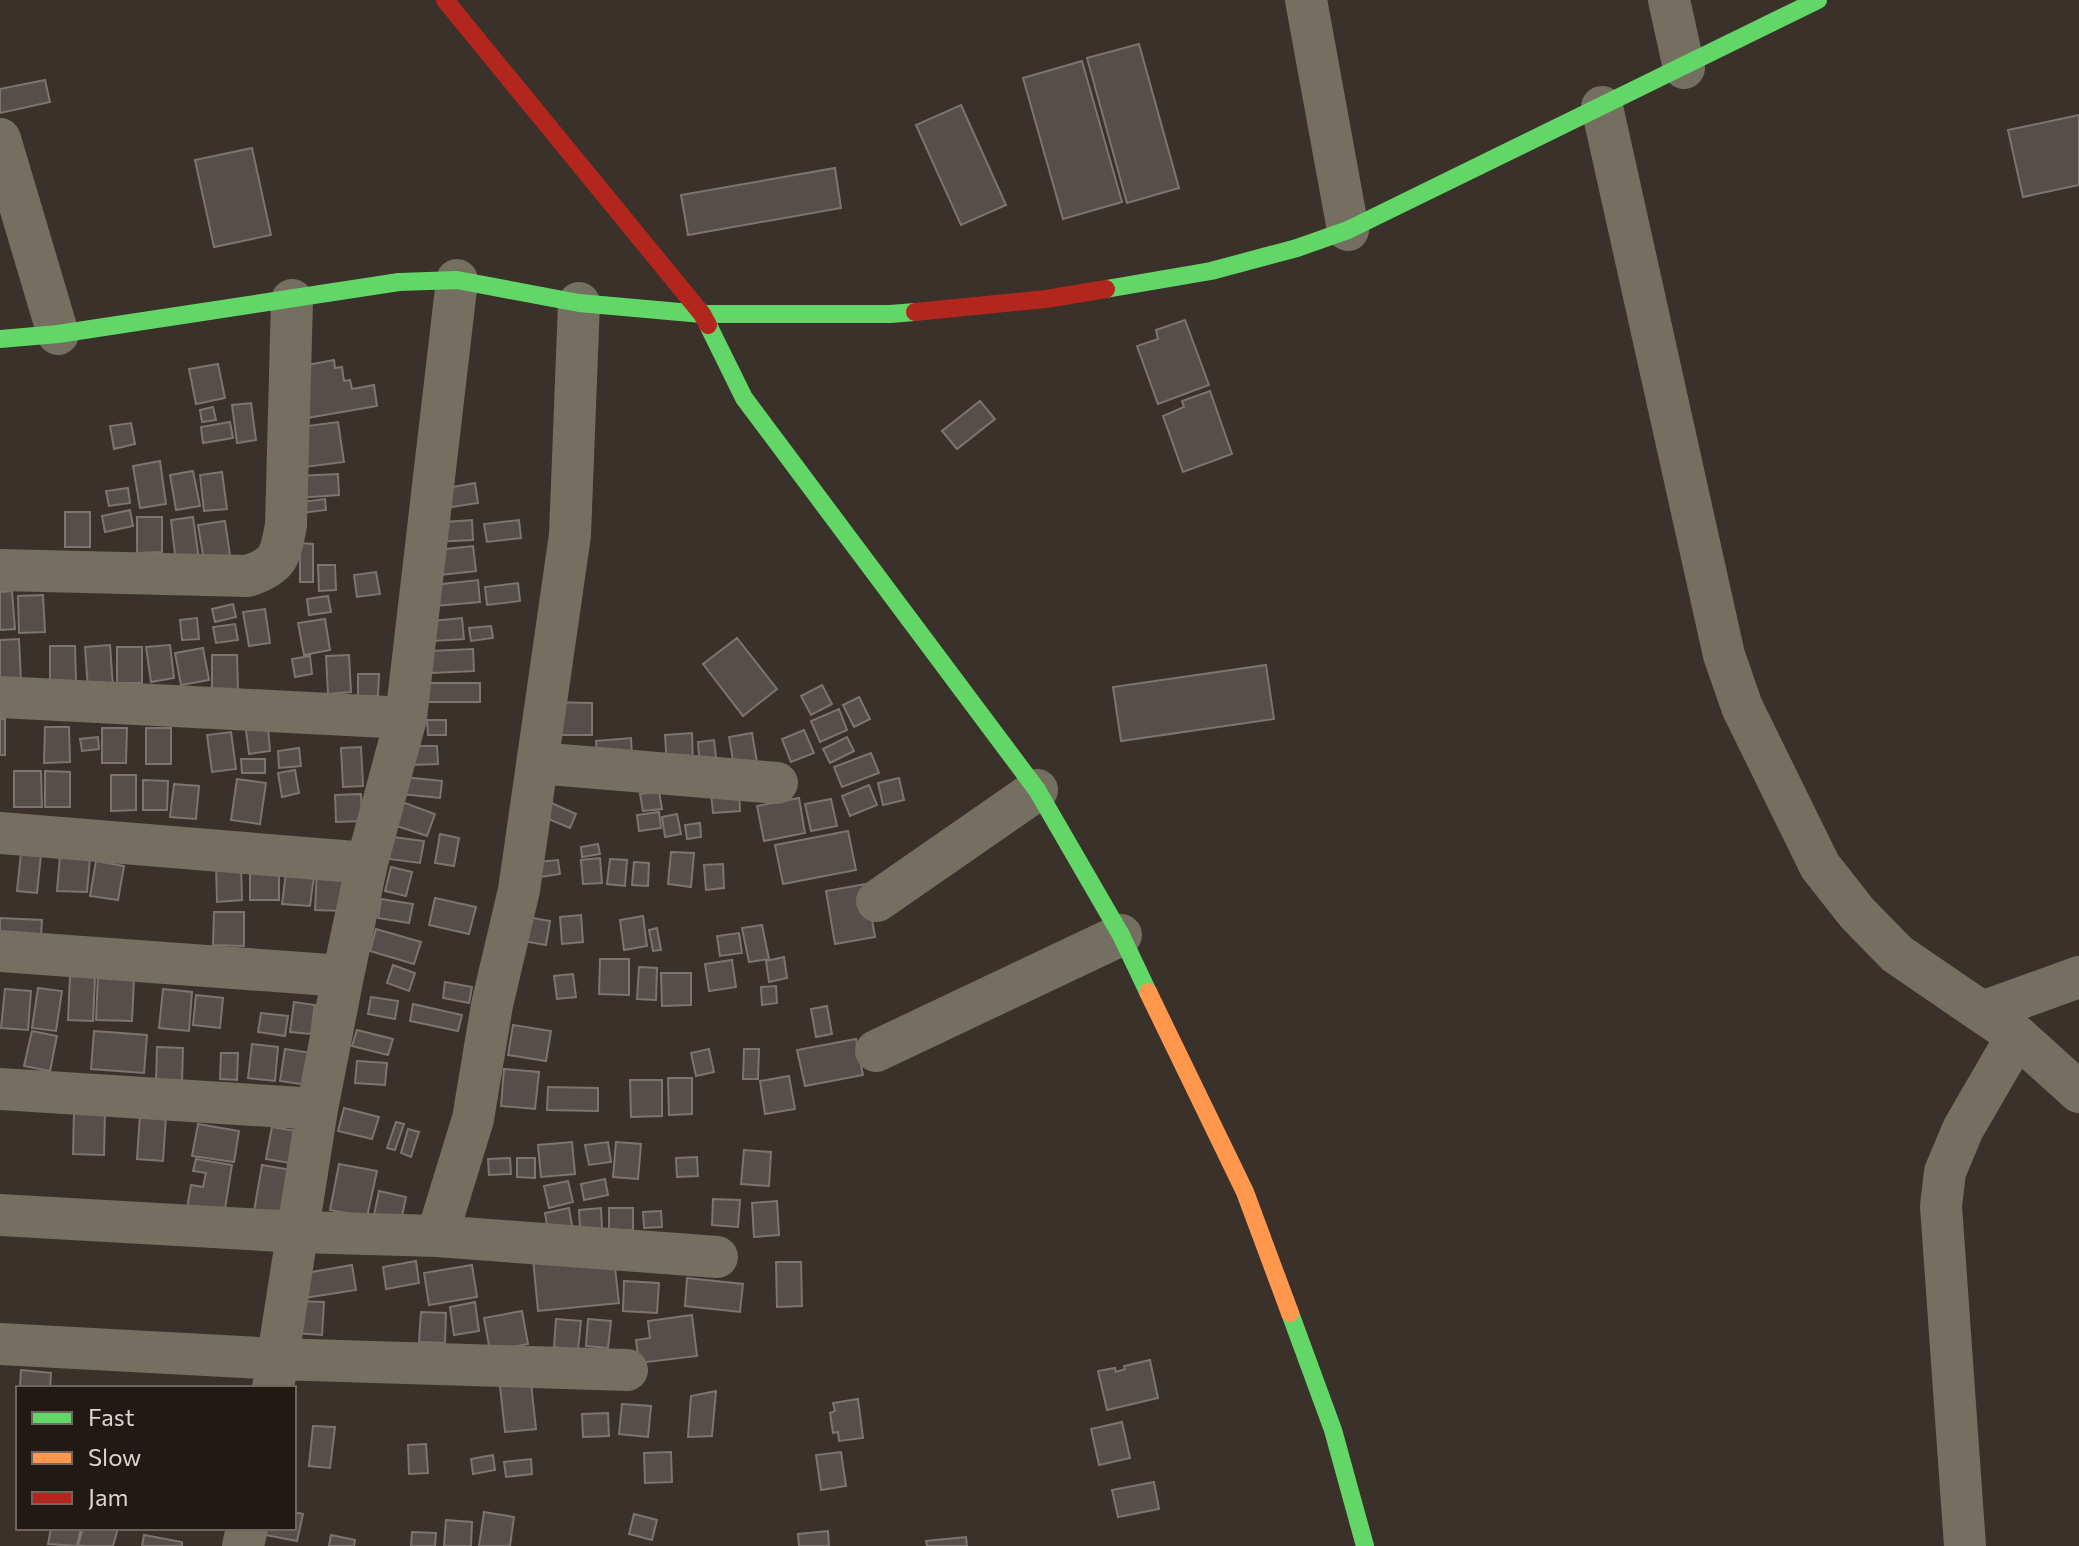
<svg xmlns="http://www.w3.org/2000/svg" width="2079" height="1546" font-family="Commissioner,sans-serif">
  <rect width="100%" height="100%" fill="#39312a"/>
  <!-- building -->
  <path fill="#564e4a" stroke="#7c746f" stroke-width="2" d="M1139 44 1179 188 1127 203 1087 58Z
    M1082 61 1122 202 1063 219 1023 78Z
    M45 80 50 102 0 113V89Z
    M961 105 1006 205 961 225 916 125Z
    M2079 115V185L2023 197 2008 130Z
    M252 148 271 235 214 247 195 160Z
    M835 168 841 208 688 235 681 195Z
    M1185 320 1209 385 1158 404 1137 346 1158 339 1156 330Z
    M334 360 335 368 342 367 344 381 350 380 352 389 374 385 377 406 301 419 291 368Z
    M218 364 225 398 196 404 189 369Z
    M1210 391 1232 454 1183 472 1163 416 1184 407 1182 401Z
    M980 401 995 419 957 449 942 431Z
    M251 403 256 440 237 443 232 405Z
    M213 407 216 420 202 422 200 410Z
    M230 422 233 438 203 443 201 427Z
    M338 422 344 462 305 467 299 427Z
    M131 423 135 444 114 449 110 426Z
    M160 461 166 504 140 508 133 466Z
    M193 471 200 506 176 510 170 475Z
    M222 472 227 509 204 511 200 475Z
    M338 474 339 495 297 498 296 476Z
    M475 483 478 503 439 509 436 490Z
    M128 488 130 503 109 506 106 491Z
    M325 499 326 510 302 513 301 502Z
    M130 510 133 526 105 532 102 516Z
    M65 512H90V547H65Z
    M137 517H162V552L137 553Z
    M193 517 199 560 176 563 171 520Z
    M472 520 473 540 432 542 431 523Z
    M519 520 521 538 487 542 484 524Z
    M225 521 231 562 205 567 198 525Z
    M300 543 313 544V582H300Z
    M473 546 476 571 432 576 429 551Z
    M318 565H335L336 590 319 591Z
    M376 572 380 594 357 597 354 575Z
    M478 580 480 602 435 606 433 585Z
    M518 583 520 601 487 605 485 587Z
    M12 591 15 629 0 630V592Z
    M43 595 45 632 19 633 18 596Z
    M328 596 331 612 309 615 307 599Z
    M233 604 236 617 215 622 212 609Z
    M265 609 270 643 249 646 243 612Z
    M197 618 199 639 182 640 180 620Z
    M462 618 464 639 433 641 431 621Z
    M325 619 330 650 304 655 298 623Z
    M235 624 238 640 216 643 213 627Z
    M491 626 493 638 471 641 469 628Z
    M737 638 777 689 743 716 703 664Z
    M19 639 21 681 0 683V640Z
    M110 645 113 687 88 689 85 647Z
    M170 645 174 678 151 682 146 647Z
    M50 646H75L76 682H50Z
    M117 647H142V683H117Z
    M203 648 209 680 181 685 175 653Z
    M473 649 474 671 431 673 430 651Z
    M212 655H237L238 690 212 691Z
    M349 655 351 692 328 694 326 656Z
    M310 656 312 674 295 677 292 659Z
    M1266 665 1274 719 1121 741 1113 687Z
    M358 674H379L378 696H358Z
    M427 683H480V702H427Z
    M822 685 832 704 811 715 801 696Z
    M859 697 870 719 854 727 843 705Z
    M550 702 592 703V735H549Z
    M839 709 847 730 820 742 811 721Z
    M0 719H5V755H0Z
    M427 720H446V735H428Z
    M45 727H69L70 762 44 763Z
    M268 727 270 751 249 754 246 730Z
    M102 728H127L126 763H102Z
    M146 728H171V764H146Z
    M804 730 814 753 791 762 782 739Z
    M231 732 236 769 212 772 207 735Z
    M692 733 693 765 667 766 665 735Z
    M752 733 757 762 734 766 729 737Z
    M98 737 99 749 82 751 80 739Z
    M847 737 854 751 830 763 823 749Z
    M631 738 632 756 597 758 596 741Z
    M714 740 717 766 700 768 698 742Z
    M410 746H437L438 764 411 765Z
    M361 747 363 786 343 787 341 748Z
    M299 748 301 766 279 768 278 751Z
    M871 753 879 773 842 787 834 767Z
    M241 759H265V773H242Z
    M295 770 299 793 282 797 278 773Z
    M14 771H41L42 807H14Z
    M45 771 70 772V807H45Z
    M111 775H136V810L111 811Z
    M403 777 442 781 440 798 401 794Z
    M899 778 904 800 883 805 878 783Z
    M237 779 266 783 260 824 231 820Z
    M143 780 168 781 167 810H143Z
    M174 784 199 786 196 819 170 817Z
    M869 785 877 805 850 816 842 796Z
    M659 791 662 809 643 811 640 794Z
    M739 791 740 811 713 813 711 793Z
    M361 794 362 821 336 822 335 795Z
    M799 798 805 833 764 841 757 806Z
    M831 799 837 826 811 831 805 804Z
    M547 801 576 814 570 828 541 816Z
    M402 802 435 814 427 836 394 825Z
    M659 812 661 828 639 831 637 815Z
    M677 814 681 834 665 837 662 817Z
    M700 823 701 837 687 839 685 825Z
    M848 831 856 870 783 884 775 845Z
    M440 834 459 838 454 866 435 863Z
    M393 837 424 841 420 863 389 859Z
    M598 844 600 854 582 857 581 847Z
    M671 852 694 853 691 887 668 884Z
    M21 853 41 855 37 893 17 891Z
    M60 855 90 858 87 892 57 891Z
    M600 858 602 883 583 884 581 860Z
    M610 859 627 860 625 886 607 884Z
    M558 860 560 874 540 877 537 862Z
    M96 861 124 866 118 900 90 896Z
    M634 862 649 863 648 886 632 885Z
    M241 864 242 900 217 902 216 865Z
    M723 864 724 888 706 890 704 865Z
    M287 865 315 869 310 906 282 904Z
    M391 867 412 872 406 896 385 891Z
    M250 868H279V900H250Z
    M317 869 346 871 344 911 315 910Z
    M866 884 875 937 835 944 826 891Z
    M435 898 476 907 469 934 429 925Z
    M381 899 413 904 409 923 378 918Z
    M214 912H244V946L213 945Z
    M581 915 583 942 562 944 560 917Z
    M643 916 647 946 624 950 620 920Z
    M527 917 550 921 546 945 523 941Z
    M0 918 42 920 40 951 0 948Z
    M762 925 769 959 749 962 742 928Z
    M657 928 661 950 653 951 649 930Z
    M376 929 421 942 414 964 370 951Z
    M739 933 742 953 720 956 717 936Z
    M784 957 787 978 769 982 766 961Z
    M600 959H629V995L599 994Z
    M732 960 736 987 709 991 705 964Z
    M393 965 415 973 409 991 387 983Z
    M639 967 657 968 656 1000 637 999Z
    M661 973H691V1005L662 1006Z
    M573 974 576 997 557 999 554 976Z
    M70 976 95 977 93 1021 68 1020Z
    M98 976 134 978 132 1021 96 1020Z
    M445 982 472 987 469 1003 443 998Z
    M776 986 777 1003 762 1005 761 987Z
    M38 988 62 991 56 1031 32 1028Z
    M5 989 31 991 28 1030 1 1028Z
    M163 989 192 992 189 1031 159 1028Z
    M196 995 223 998 220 1028 193 1025Z
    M371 997 398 1001 395 1019 368 1014Z
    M294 1002 315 1005 311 1034 290 1032Z
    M413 1004 462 1015 458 1031 410 1021Z
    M827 1006 832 1034 816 1037 811 1009Z
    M261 1013 288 1016 285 1036 258 1032Z
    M513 1025 551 1031 546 1061 508 1055Z
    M357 1030 393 1039 388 1055 352 1046Z
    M32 1031 57 1036 50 1071 24 1066Z
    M94 1031 147 1035 144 1073 91 1069Z
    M856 1039 863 1075 805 1086 797 1050Z
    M252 1044 278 1047 275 1081 248 1078Z
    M157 1047 183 1048 182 1083 156 1082Z
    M285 1049 312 1053 308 1085 280 1081Z
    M709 1049 714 1072 696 1076 691 1053Z
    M744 1049H759L758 1079H743Z
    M221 1053H238L237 1080 220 1079Z
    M357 1061 387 1063 385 1085 355 1083Z
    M504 1069 539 1072 535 1109 501 1106Z
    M789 1076 795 1109 765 1114 760 1081Z
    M668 1078H692V1114L669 1115Z
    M630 1080H662V1116L631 1117Z
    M548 1087 598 1088V1111L547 1110Z
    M344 1108 379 1117 372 1139 338 1131Z
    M74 1110 105 1111 104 1155 73 1154Z
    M140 1114 166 1116 163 1161 137 1159Z
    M396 1122 404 1124 395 1150 387 1148Z
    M198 1124 239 1131 234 1162 192 1156Z
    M272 1127 302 1132 296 1164 266 1159Z
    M408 1129 419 1132 411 1157 401 1153Z
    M572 1142 575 1174 541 1177 538 1145Z
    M608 1142 611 1162 589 1165 585 1145Z
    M616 1142 641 1144 638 1179 613 1177Z
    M744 1150 771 1152 769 1186 741 1184Z
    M697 1157 698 1176 677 1177 676 1158Z
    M510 1158 511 1174 489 1175 488 1159Z
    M517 1158H535V1178L517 1177Z
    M196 1159 232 1165 224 1215 187 1209 191 1185 203 1187 206 1173 193 1171Z
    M339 1164 377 1171 367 1217 330 1210Z
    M262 1165 292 1170 284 1216 254 1211Z
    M605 1179 608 1195 584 1200 581 1184Z
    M568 1181 573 1202 549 1208 544 1186Z
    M379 1191 406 1197 401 1221 374 1215Z
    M713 1199 740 1200 738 1227 712 1225Z
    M777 1201 779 1235 754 1237 752 1203Z
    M569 1208 572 1226 548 1231 545 1213Z
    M601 1208 602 1229 580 1230 579 1210Z
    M609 1208H633V1230H609Z
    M661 1211 662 1227 644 1228 643 1212Z
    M533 1259H614L619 1303 538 1311Z
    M416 1261 419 1283 386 1289 383 1267Z
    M776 1262H801L802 1306 777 1307Z
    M352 1265 356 1290 304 1298 300 1274Z
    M472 1265 477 1297 429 1305 424 1273Z
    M687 1278 743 1284 740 1312 685 1306Z
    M624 1281 659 1283 657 1313 623 1311Z
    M297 1301 324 1302 322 1335 296 1333Z
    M475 1302 479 1331 454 1335 450 1307Z
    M522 1311 528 1344 490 1351 484 1318Z
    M421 1312 446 1313 445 1343 419 1342Z
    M692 1315 697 1356 639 1363 636 1340 650 1338 648 1321Z
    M556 1319 581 1321 578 1350 554 1347Z
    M588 1319 611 1321 608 1348 586 1346Z
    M1150 1360 1158 1398 1107 1410 1098 1371 1115 1368 1116 1372 1125 1369 1124 1366Z
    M21 1370 51 1373 50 1388H20Z
    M531 1383 536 1429 505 1432 500 1386Z
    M716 1391 712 1436 688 1437 691 1396Z
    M858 1399 863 1438 839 1441 838 1432 833 1433 830 1413 835 1411 833 1403Z
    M622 1404 651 1406 648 1437 619 1434Z
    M608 1413 609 1436 583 1437 582 1414Z
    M1122 1422 1130 1458 1099 1465 1091 1429Z
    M313 1426 335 1427 330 1468 309 1466Z
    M426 1444 428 1473 409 1474 408 1445Z
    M671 1452 672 1482 645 1483 644 1453Z
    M841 1452 846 1486 821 1490 816 1455Z
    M493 1455 495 1470 473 1474 471 1459Z
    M531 1459 532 1474 506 1477 504 1462Z
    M1154 1482 1159 1509 1118 1517 1112 1490Z
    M294 1512 303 1514 297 1541 255 1533 256 1528H294Z
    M484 1512 514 1517 510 1546H479Z
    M634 1514 657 1520 652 1540 629 1534Z
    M446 1520 472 1522 471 1546H444Z
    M51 1528H81L77 1546 48 1544Z
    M83 1528H118L113 1546H83L78 1545Z
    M828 1531 829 1546H799L798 1534Z
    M412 1532 436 1533 435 1546H411Z
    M144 1535 182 1542V1546H142Z
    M331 1535 355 1540 354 1546H329Z
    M966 1537 967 1546H927L926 1541Z"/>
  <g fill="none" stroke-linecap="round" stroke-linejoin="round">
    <!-- street -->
    <path stroke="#746f60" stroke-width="42" d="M1306 0 1348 230
      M1669 0 1684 68
      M1602 107 1724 655 1742 707 1820 866 1857 913 1897 954 2017 1036 2079 1092
      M0 139 58 334
      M0 570 248 576C280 565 280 556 286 525L292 300
      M0 697 406 718
      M537 763 777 783
      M0 833 367 863
      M877 901 1037 790
      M0 951 343 976
      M1982 1012 2079 977
      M876 1051 1121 935
      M0 1089 317 1109
      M0 1215 299 1232 437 1236 717 1257
      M437 1236 473 1119 492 1005 519 890 570 535 579 303
      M0 1344 278 1359 627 1370
      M273 1388 317 1109 343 976 367 863 406 718 457 280
      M243 1546 247 1528
      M1965 1546 1941 1206 1945 1172 1963 1129 2017 1036"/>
    <!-- fast -->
    <path stroke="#63d668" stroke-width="18" d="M1106 289 1211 271 1297 248 1348 230 1818 0
      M708 325 744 398 1037 790 1121 935 1148 992
      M0 339 58 334 399 282 457 280 579 303 702 314H890L915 312
      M1290 1313 1333 1430 1365 1546"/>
    <!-- slow -->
    <path stroke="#ff974d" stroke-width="18" d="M1148 992 1245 1192 1290 1313"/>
    <!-- jam -->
    <path stroke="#b3261e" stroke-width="18" d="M445 0 702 314 708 325
      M915 312 1046 299 1106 289"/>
  </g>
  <!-- legend -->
  <rect x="16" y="1386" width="280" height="144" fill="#211a14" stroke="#6d655e" stroke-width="2"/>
  <rect x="32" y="1412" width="40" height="12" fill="#63d668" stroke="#6d655e" stroke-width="2"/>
  <text x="88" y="1426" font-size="24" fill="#dfd5ce">Fast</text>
  <rect x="32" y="1452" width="40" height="12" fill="#ff974d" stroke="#6d655e" stroke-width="2"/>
  <text x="88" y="1466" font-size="24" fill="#dfd5ce">Slow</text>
  <rect x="32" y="1492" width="40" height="12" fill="#b3261e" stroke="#6d655e" stroke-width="2"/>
  <text x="88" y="1506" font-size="24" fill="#dfd5ce">Jam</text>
</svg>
